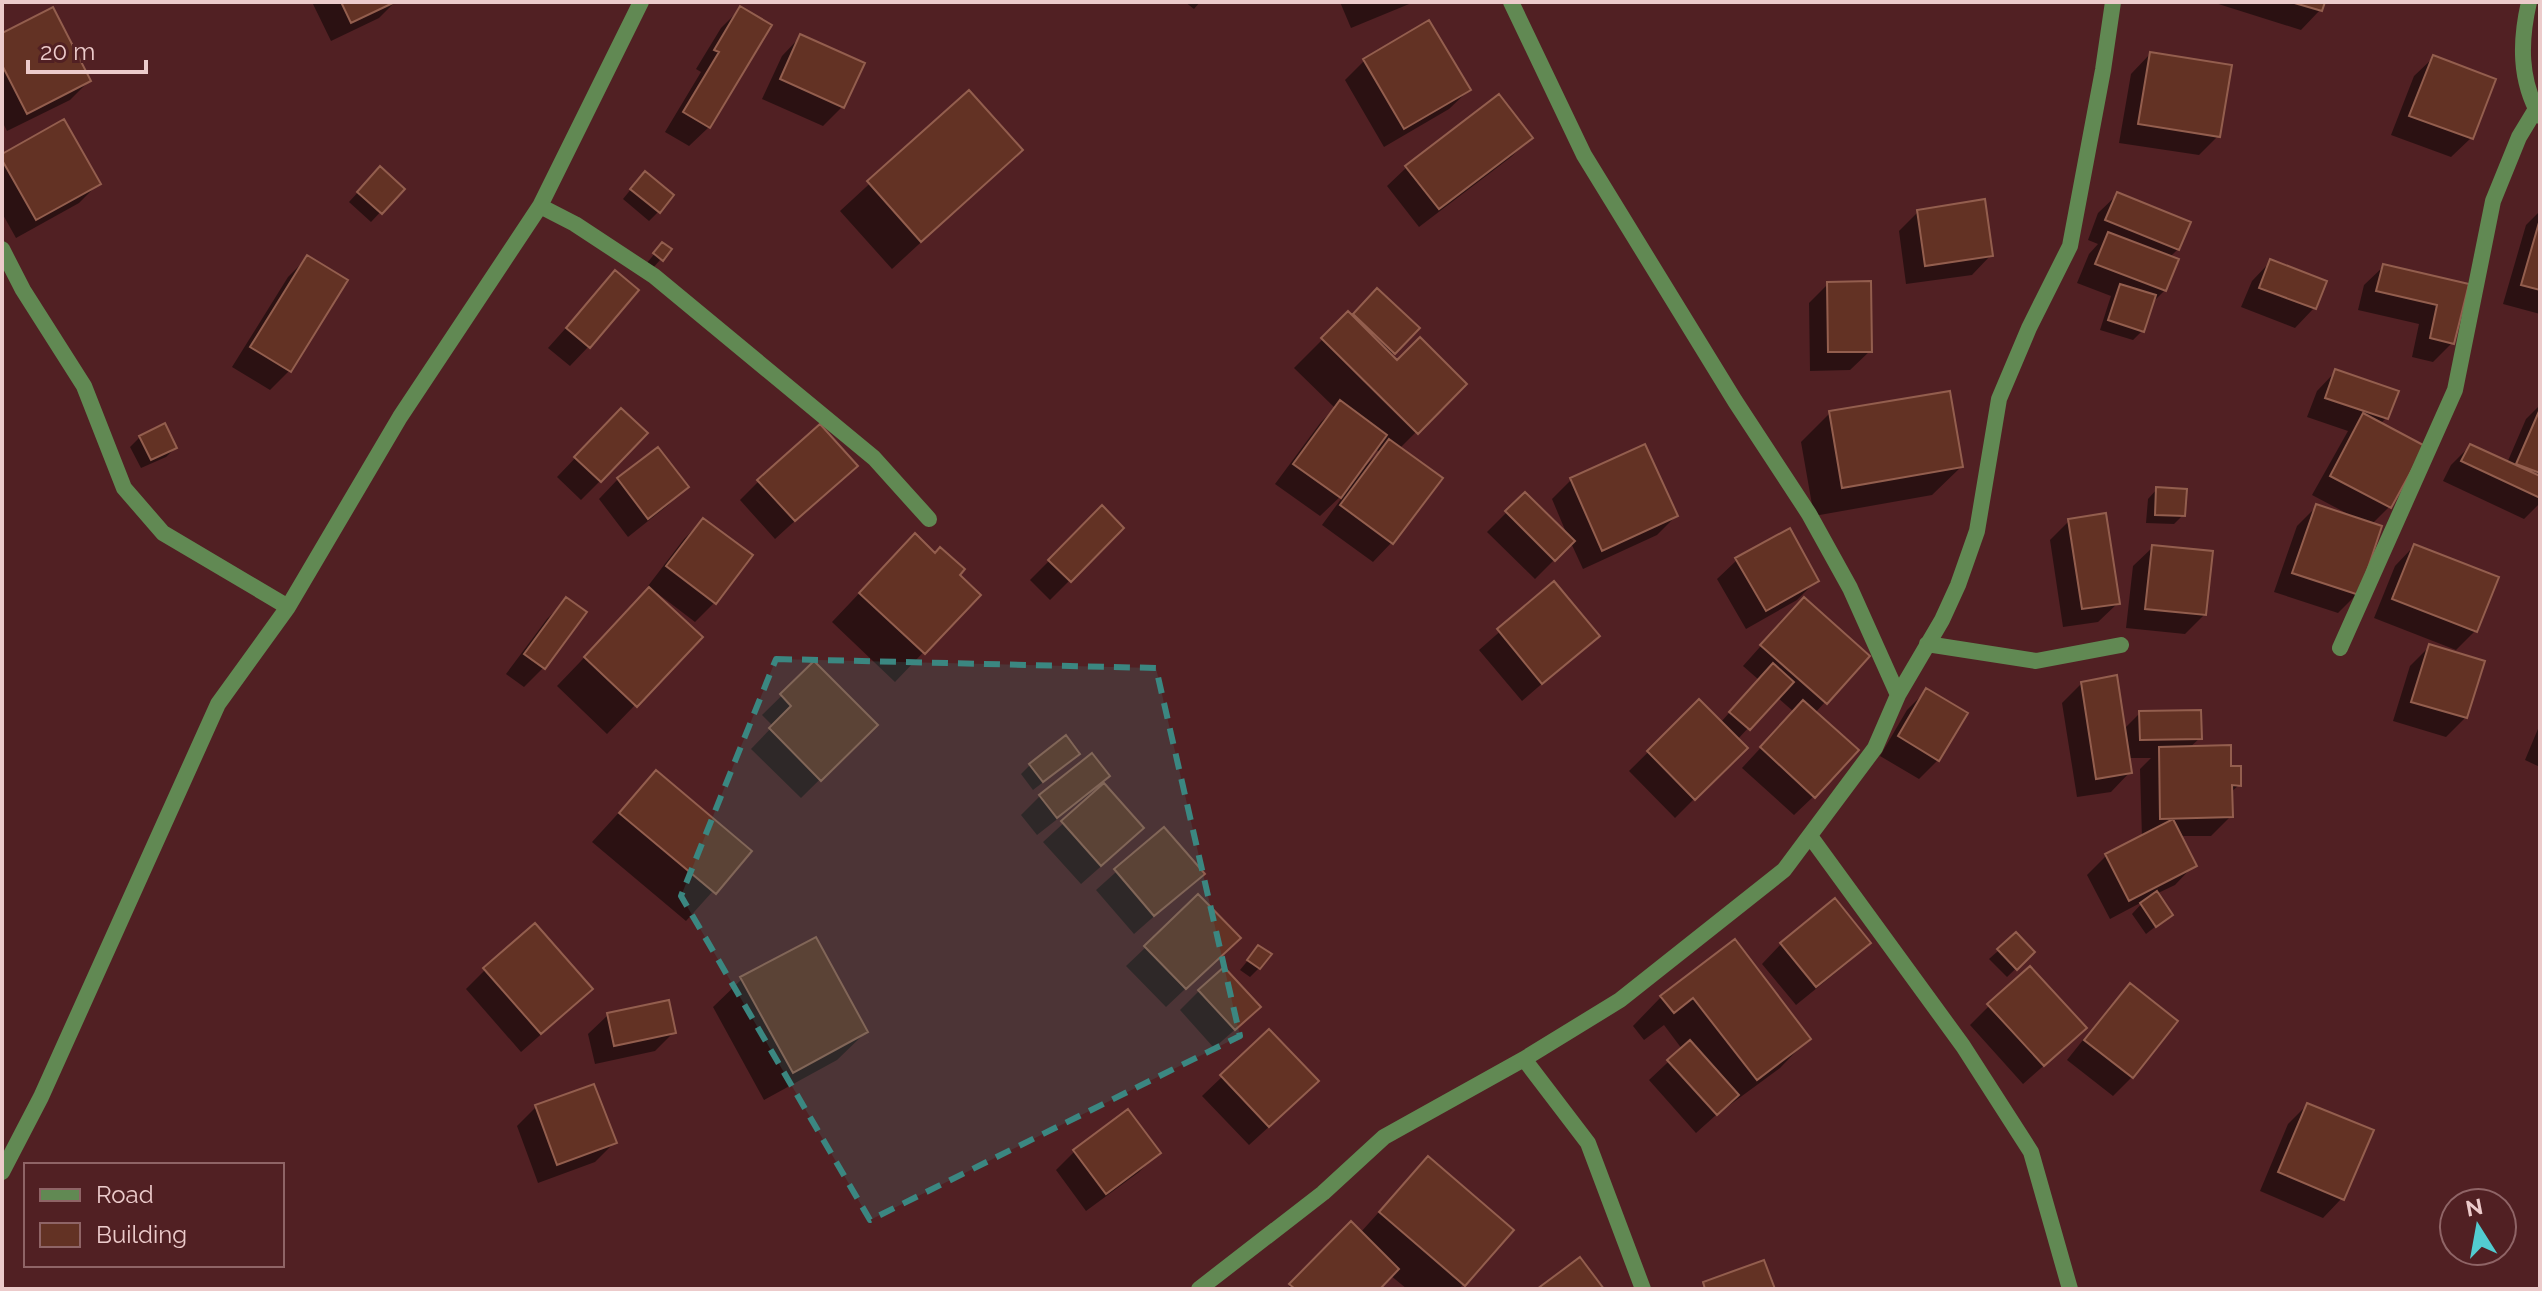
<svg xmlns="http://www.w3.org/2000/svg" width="2542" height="1291" font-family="Raleway,sans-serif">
  <rect width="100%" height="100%" fill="#512023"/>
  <!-- shadow -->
  <path fill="#0007" fill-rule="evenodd" d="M312 2H395L379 18 331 41Z
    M1185 2H1200L1194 9Z
    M1340 2H1414L1351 28Z
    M2212 2H2323L2320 10 2301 30Z
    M740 9 709 127 689 146 665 132 701 72 696 69 721 28Z
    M1428 23 1469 90 1449 109 1384 147 1345 80 1364 61Z
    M2 36 89 81 70 100 7 131 2 121Z
    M801 36 843 106 823 126 762 99 782 56Z
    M2150 54 2218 136 2199 155 2119 143 2131 74Z
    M2434 57 2471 138 2451 157 2391 135 2414 76Z
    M968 93 1021 150 892 269 840 211Z
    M1530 138 1511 157 1419 227 1387 186 1407 167Z
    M2 156 98 184 79 203 16 238 2 213Z
    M371 178 402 189 371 222 349 202Z
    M636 183 658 212 649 221 623 199Z
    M2118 194 2178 249 2169 258 2165 290 2152 303 2142 331 2133 340 2100 330 2111 296 2077 283 2089 254 2098 244 2088 240 2098 213Z
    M2540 211V314L2503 304 2526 225Z
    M1918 212 1991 255 1972 275 1906 284 1899 231Z
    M662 245 669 250 652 269 646 264Z
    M307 258 345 281 289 371 270 390 232 367 288 277Z
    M2271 261 2314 308 2295 328 2241 307 2252 281Z
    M2384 266 2467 286 2452 343 2433 362 2412 357 2419 324 2358 310 2364 285Z
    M615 273 589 346 570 366 548 348Z
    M1828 284 1870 351 1850 370 1810 371 1809 303Z
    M1377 291 1417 328 1390 356 1397 363 1464 384 1399 449 1392 542 1373 562 1322 525 1344 495 1343 494 1320 516 1275 484 1321 422 1335 408 1294 368 1348 314 1351 317ZM1375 448 1379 452 1366 465 1364 464Z
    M2336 371 2386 418 2380 424 2389 507 2371 525 2357 594 2338 613 2274 592 2297 526 2317 506 2347 517 2348 514 2312 495 2348 431 2307 417 2317 391Z
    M2540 405V503L2524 519 2443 481 2451 465 2470 446 2507 463 2526 419Z
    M1830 413 1961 467 1932 495 1814 516 1801 442Z
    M602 430 600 481 581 500 557 477Z
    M140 437 175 448 166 457 141 468 130 447Z
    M855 466 775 539 740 500 759 481Z
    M618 479 686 487 667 506 628 537 599 499Z
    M1571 480 1676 516 1657 535 1583 569 1571 543 1535 579 1487 532 1525 494 1568 537 1552 499Z
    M2157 489 2183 515 2174 524 2146 523 2148 499Z
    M1102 508 1122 528 1050 600 1030 580Z
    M703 520 715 602 695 622 657 593 655 595 635 705 607 734 557 686 651 588 648 586 684 539Z
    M2069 521 2118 603 2098 622 2063 627 2050 540Z
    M2414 546 2475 631 2456 650 2374 618 2395 566Z
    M2153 547 2204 615 2185 634 2126 628 2133 566Z
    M935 555 978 595 895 682 832 622 886 565Z
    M1737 560 1817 580 1797 600 1746 629 1717 579Z
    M1554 584 1597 636 1522 701 1479 650Z
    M566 600 584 612 543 668 524 687 506 674 547 619Z
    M1785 619 1867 656 1815 713 1814 796 1794 815 1742 768 1794 712 1777 697 1737 740 1745 748 1675 818 1629 771 1699 702 1720 723 1759 680 1743 666Z
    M2429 647 2466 717 2446 737 2393 721 2410 666Z
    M814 664 875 725 801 798 751 749 773 726 762 715Z
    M2082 683 2124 729 2140 713 2200 738 2189 748 2229 768 2239 785 2230 793 2231 816 2211 836H2179L2194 865 2175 885 2156 894 2170 915 2146 934 2132 914 2144 901 2110 919 2087 875 2106 856 2142 838 2140 769 2151 758H2128L2130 772 2111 792 2077 797 2062 703Z
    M1926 691 1938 760 1919 779 1880 756 1907 710Z
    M2540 724V767L2525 760Z
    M1068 763 1033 790 1021 774 1030 765Z
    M656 772 749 851 686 921 592 842Z
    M1107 775 1088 795 1037 835 1021 815 1040 796Z
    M1104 786 1123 847 1081 884 1043 842Z
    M1164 829 1202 874 1134 934 1096 890Z
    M2016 935 2033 952 2007 977 1989 959Z
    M1734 942 1808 1039 1780 1068 1727 1107 1726 1106 1696 1133 1649 1080 1682 1049 1664 1025 1644 1040 1633 1026 1661 997Z
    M1868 943 1849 962 1796 1005 1762 964 1781 944Z
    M1146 947 1219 957 1166 1007 1126 966Z
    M1259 947V968L1250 977 1240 970Z
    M485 970 571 1008 521 1052 466 989Z
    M742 979 866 1032 837 1060 764 1100 713 1007Z
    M2130 985 2132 1077 2113 1096 2067 1060 2111 1005Z
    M1199 991 1239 1026 1214 1048 1180 1010Z
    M1989 1006 2065 1047 2023 1084 1970 1025Z
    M608 1015 674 1032 655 1051 595 1064 588 1034Z
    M1269 1032 1297 1101 1249 1145 1202 1096Z
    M2307 1105 2342 1198 2323 1218 2260 1191 2288 1124Z
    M536 1107 614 1143 595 1162 538 1183 517 1126Z
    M1075 1151 1158 1153 1139 1172 1086 1211 1056 1170Z
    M1428 1158 1511 1230 1459 1289H1407L1390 1275 1377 1289H1287L1351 1224 1360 1233Z"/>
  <!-- building -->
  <path fill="#633224" stroke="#935e4e" stroke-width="2" d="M341 2H395L351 23Z
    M2291 2H2325L2322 11Z
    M740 6 772 25 710 128 683 112 719 52 714 50Z
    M53 7 91 81 27 114 2 65V33Z
    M1429 20 1471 90 1404 129 1363 59Z
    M800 34 865 63 844 108 780 79Z
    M2150 52 2232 65 2220 137 2138 124Z
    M2433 55 2496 79 2473 139 2409 116Z
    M969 90 1023 150 921 242 867 181Z
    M1499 94 1533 138 1439 209 1405 166Z
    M64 119 101 184 36 220 2 160V154Z
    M380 166 405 189 382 214 357 192Z
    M645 171 674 195 660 213 630 189Z
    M2117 192 2191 222 2179 250 2105 220Z
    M1985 199 1993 256 1925 266 1917 210Z
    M2540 219V290L2521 285Z
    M2108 232 2179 259 2166 291 2095 264Z
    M662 242 672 249 663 261 653 253Z
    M307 255 348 280 291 372 250 347Z
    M2270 259 2327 281 2316 309 2259 288Z
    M2383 264 2469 284 2454 344 2430 338 2437 305 2376 291Z
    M615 270 639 290 590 348 566 328Z
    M1871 281 1872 352H1828L1827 282Z
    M2120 284 2156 295 2144 332 2108 320Z
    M1377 288 1420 328 1395 354 1353 314Z
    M1348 311 1397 360 1420 337 1467 384 1418 434 1321 338Z
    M2335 369 2399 391 2388 419 2325 398Z
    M1950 391 1963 467 1842 488 1829 411Z
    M1340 400 1387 435 1341 498 1293 464Z
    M621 408 648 433 601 482 574 457Z
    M2540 409V473L2516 464Z
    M2363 413 2425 446 2391 508 2330 476Z
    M165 423 177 448 151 460 139 436Z
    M820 424 858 466 795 521 757 480Z
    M1389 439 1443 478 1393 544 1340 505Z
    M1645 444 1678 516 1602 551 1570 478Z
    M2470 444 2540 476V498L2461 461Z
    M658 447 689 487 648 519 617 478Z
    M2156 487 2187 489 2185 516 2155 515Z
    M1525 492 1575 541 1555 561 1505 511Z
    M2316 504 2382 526 2359 595 2292 573Z
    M1102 505 1124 528 1071 582 1048 560Z
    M2106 513 2120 604 2082 609 2068 519Z
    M703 518 753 555 716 604 666 566Z
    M1790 528 1819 581 1766 611 1735 558Z
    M915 533 935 553 940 547 965 569 960 575 981 595 925 654 859 593Z
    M2414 544 2499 577 2477 632 2392 599Z
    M2152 545 2213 551 2206 615 2145 609Z
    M1554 581 1600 636 1542 684 1497 629Z
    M649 587 703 637 637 707 584 657Z
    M566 597 587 612 545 669 524 654Z
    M1804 597 1870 656 1827 704 1760 645Z
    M2429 644 2485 661 2467 718 2411 702Z
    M814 661 878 725 821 781 769 728 791 706 780 694Z
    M1773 663 1794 682 1750 730 1729 712Z
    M2117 675 2132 773 2096 779 2081 682Z
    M1926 688 1968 713 1939 761 1898 736Z
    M1699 699 1748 748 1695 800 1647 751Z
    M1803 700 1859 750 1815 798 1760 747Z
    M2201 710 2202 739 2140 740 2139 711Z
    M1066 735 1080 754 1043 782 1029 764Z
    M2231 745V766H2241V786L2232 785 2233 817 2160 819 2159 747Z
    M1092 753 1110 776 1057 818 1039 795Z
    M656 770 752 851 716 894 619 813Z
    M1104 783 1144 828 1101 866 1061 821Z
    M2173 819 2197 866 2129 901 2105 854Z
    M1164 827 1205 874 1154 916 1114 869Z
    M2157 891 2173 915 2156 927 2140 903Z
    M1198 894 1241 938 1186 989 1144 946Z
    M1835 898 1871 943 1816 987 1780 943Z
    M535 923 593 989 541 1034 483 968Z
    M2016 932 2035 952 2017 970 1997 949Z
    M816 937 868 1032 793 1073 740 977Z
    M1735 939 1811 1039 1757 1080 1693 998 1674 1013 1660 996Z
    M1258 945 1272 954 1260 969 1247 960Z
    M2030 966 2087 1028 2044 1066 1987 1004Z
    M1224 967 1261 1007 1235 1030 1198 990Z
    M2130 983 2178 1021 2133 1078 2084 1040Z
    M669 1000 676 1033 614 1046 607 1013Z
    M1269 1029 1319 1081 1269 1127 1220 1075Z
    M1690 1040 1739 1095 1717 1115 1667 1060Z
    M594 1084 617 1143 557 1165 535 1105Z
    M2307 1103 2374 1130 2344 1200 2278 1172Z
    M1128 1109 1161 1153 1106 1194 1073 1150Z
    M1428 1156 1514 1230 1465 1286 1379 1212Z
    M1351 1221 1399 1269 1380 1289H1295L1289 1284Z
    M1580 1257 1604 1289H1537Z
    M1764 1260 1775 1289H1705L1703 1282Z"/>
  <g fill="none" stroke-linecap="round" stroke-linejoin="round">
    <!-- street -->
    <path stroke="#618953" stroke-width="16" d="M1511 2 1584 155 1735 401 1809 514 1850 588 1898 695
      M2529 2C2520 41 2519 80 2540 116
      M540 206 575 224 654 276 874 458 929 519
      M2 249 23 290 84 386 124 488 163 533 288 607
      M1927 644 2036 661 2121 645
      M2340 648 2455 390 2493 201 2519 137 2536 109
      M1810 836 1963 1046 2031 1152 2070 1289
      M2 1172 41 1097 218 704 288 607 400 417 540 206 641 2
      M1199 1289 1323 1193 1384 1137 1524 1059
      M1643 1289 1588 1143 1524 1059 1620 1000 1784 870 1875 748 1898 695 1942 620 1958 585 1977 531 1999 399 2029 328 2070 246 2103 70 2113 2"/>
  </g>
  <!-- marked area -->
  <path fill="#3b8781" fill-opacity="0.2" stroke="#3b8781" stroke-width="6" stroke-dasharray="16 10" stroke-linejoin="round" d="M776 659 1156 668 1240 1036 870 1220 681 896Z"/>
  <!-- border -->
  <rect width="2542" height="1291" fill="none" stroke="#eccbcb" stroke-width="8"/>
  <!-- legend -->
  <rect x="24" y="1163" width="260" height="104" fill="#512023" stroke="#8f6466" stroke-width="2"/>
  <rect x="40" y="1189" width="40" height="12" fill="#618953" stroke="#8f6466" stroke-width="2"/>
  <text x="96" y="1203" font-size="24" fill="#eccbcb">Road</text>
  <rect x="40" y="1223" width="40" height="24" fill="#633224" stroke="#8f6466" stroke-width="2"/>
  <text x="96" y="1243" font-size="24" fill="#eccbcb">Building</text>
  <!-- north arrow -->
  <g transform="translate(2478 1227) rotate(349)"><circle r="38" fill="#512023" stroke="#8f6466" stroke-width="2"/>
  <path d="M0-6L14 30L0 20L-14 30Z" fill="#52ccd0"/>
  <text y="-12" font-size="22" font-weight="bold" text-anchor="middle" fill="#eccbcb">N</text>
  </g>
  <!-- scale -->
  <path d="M28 60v12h118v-12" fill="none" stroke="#eccbcb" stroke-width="4"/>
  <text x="40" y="60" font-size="24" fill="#eccbcb" stroke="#512023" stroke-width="6" paint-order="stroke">20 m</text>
</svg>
